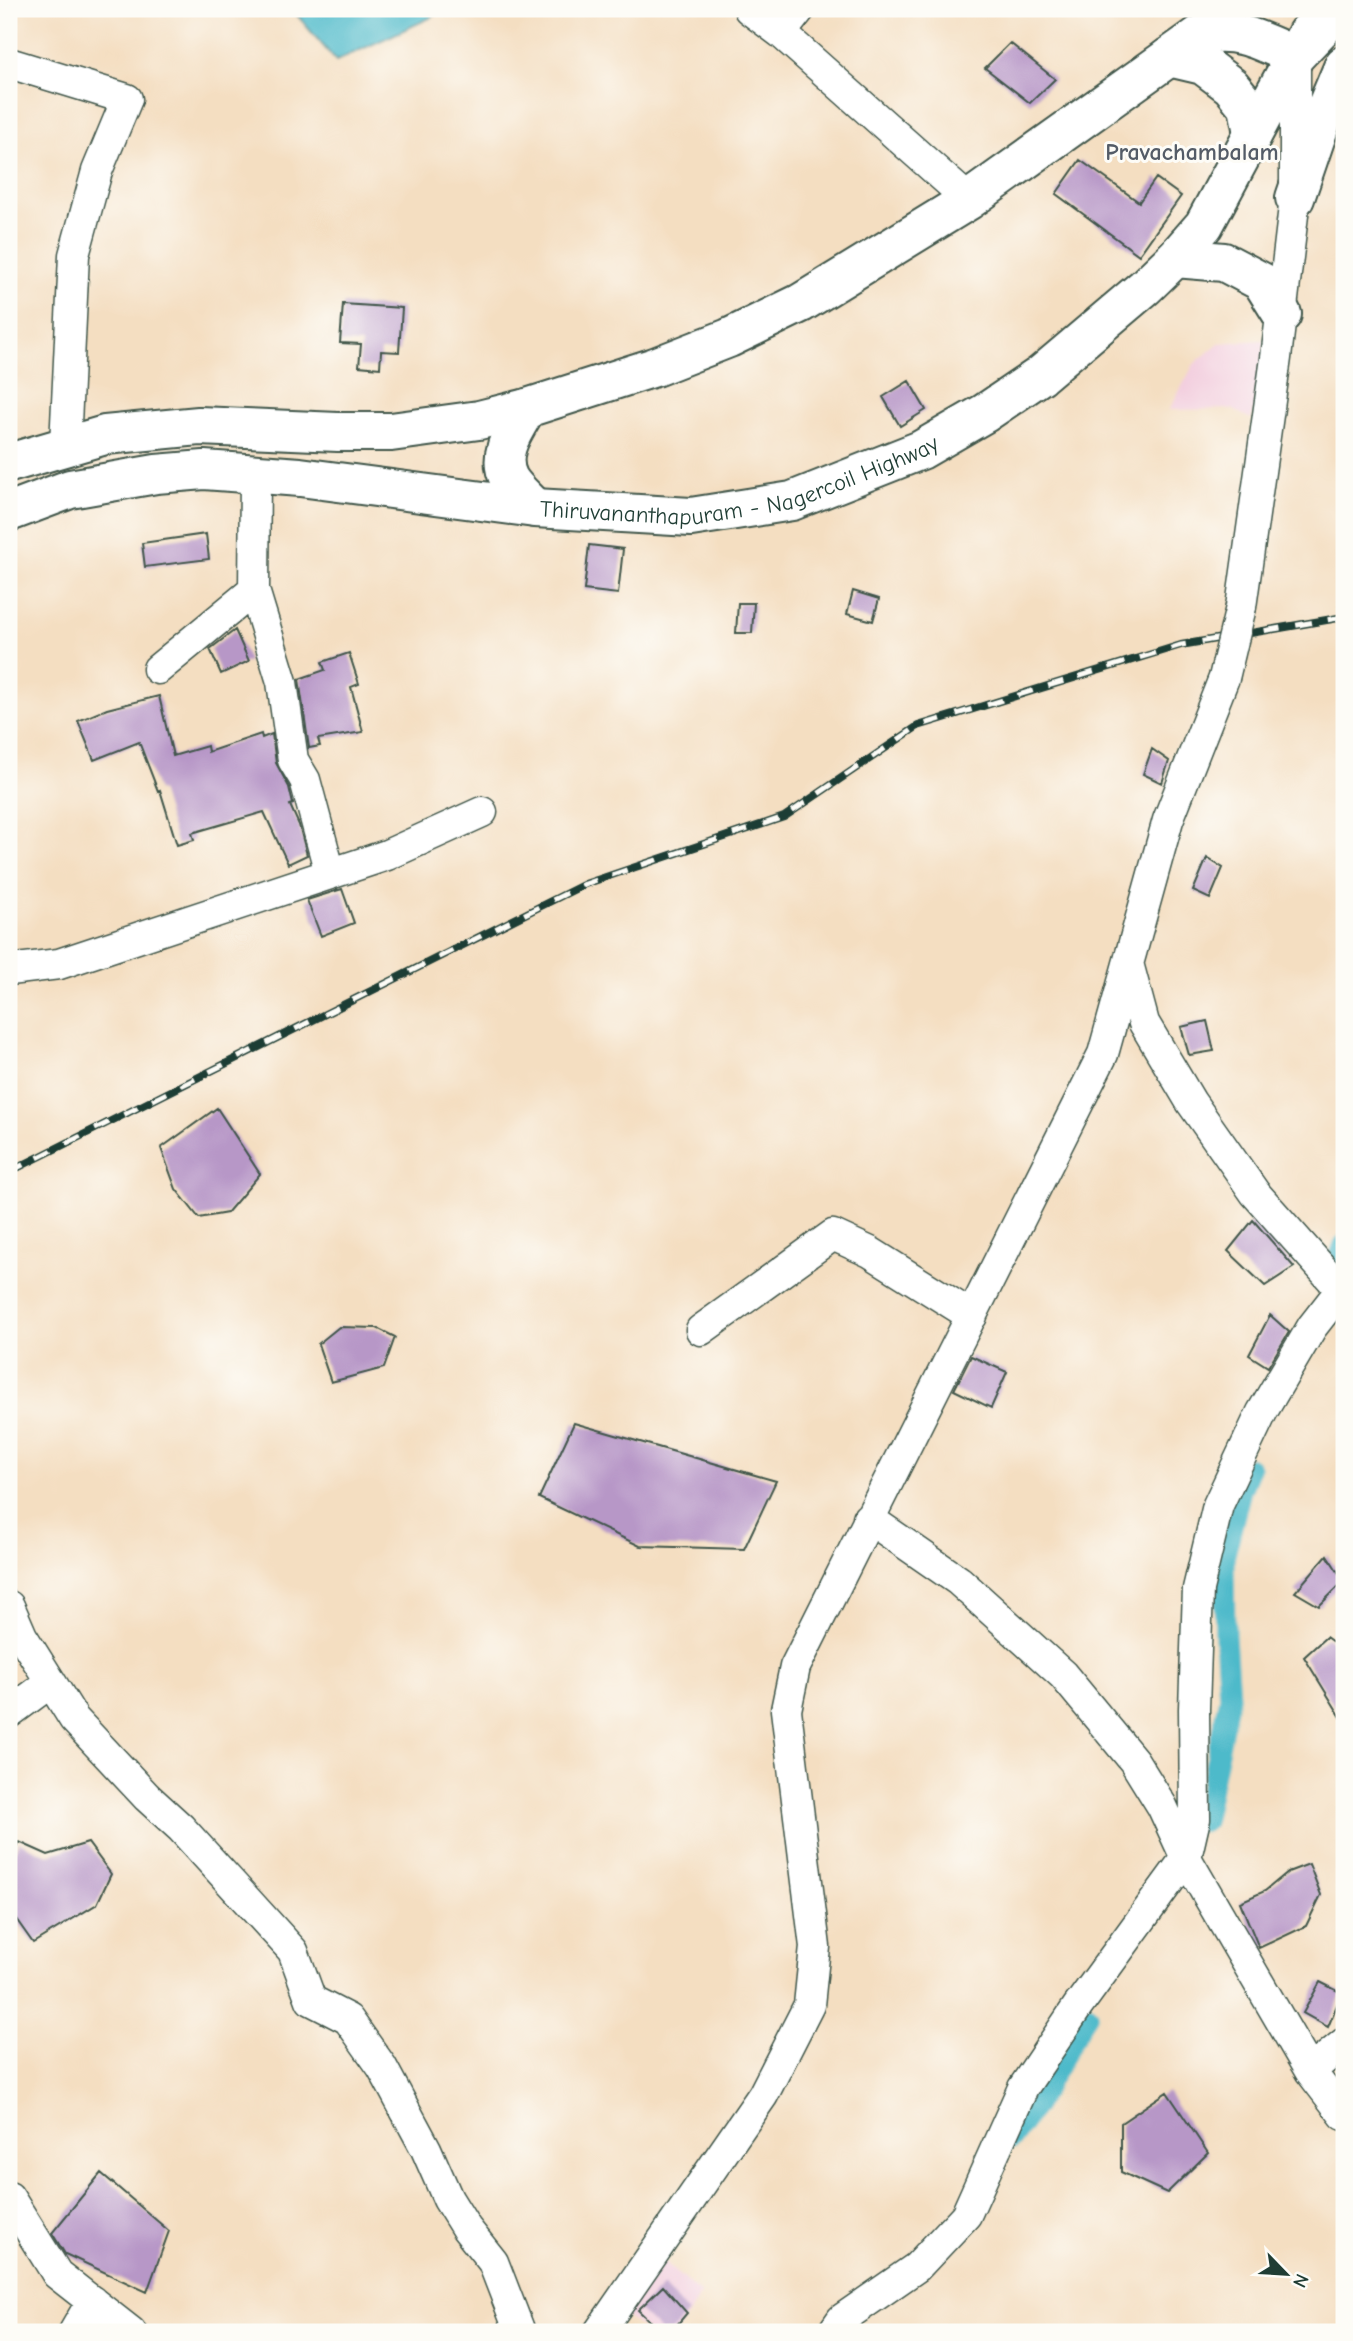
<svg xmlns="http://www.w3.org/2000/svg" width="1353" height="2341" font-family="'Comic Neue',sans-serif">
  <rect width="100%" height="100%" fill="#fdfcf7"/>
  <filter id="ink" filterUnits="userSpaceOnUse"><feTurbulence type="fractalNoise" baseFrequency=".0143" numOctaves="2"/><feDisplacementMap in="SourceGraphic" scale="14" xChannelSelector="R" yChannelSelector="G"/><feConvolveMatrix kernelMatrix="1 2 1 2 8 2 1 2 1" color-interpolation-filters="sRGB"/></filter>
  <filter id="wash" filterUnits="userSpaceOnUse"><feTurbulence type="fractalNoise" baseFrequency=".00686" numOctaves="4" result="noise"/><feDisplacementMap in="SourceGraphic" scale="28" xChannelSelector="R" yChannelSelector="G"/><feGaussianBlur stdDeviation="1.57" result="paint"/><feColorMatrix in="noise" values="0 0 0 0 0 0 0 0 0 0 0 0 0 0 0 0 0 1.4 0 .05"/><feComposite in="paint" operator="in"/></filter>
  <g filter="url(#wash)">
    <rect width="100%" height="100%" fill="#f4dec1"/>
    <!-- built -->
    <path fill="#f3cfdf" d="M1265 340 1259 392 1251 419 1232 409 1169 410 1194 364 1219 343Z
      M660 2259 701 2294 677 2332H648L626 2317Z"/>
    <!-- water -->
    <path fill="#4ebaca" stroke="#367c7f" stroke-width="2" d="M292 9H443L430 18 336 61Z"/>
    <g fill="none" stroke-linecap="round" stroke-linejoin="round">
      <!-- canal -->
      <path stroke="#4ebaca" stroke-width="21" d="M1337 1264 1344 1245
        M1204 1822 1229 1697 1225 1636 1224 1558 1241 1490 1250 1468
        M1011 2139 1034 2107 1087 2014"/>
    </g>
    <g id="blocks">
      <!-- building -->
      <path fill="#b797c7" d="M1010 43 1055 79 1030 103 985 68Z
        M1080 160 1139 202 1156 178 1181 196 1139 255 1056 194Z
        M343 304 402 308 399 352 381 351 380 368 359 366 361 344 340 343Z
        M909 381 926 410 900 426 883 397Z
        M206 534 209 559 145 567 142 543Z
        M589 545 623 549 618 594 584 590Z
        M853 591 879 599 873 621 847 614Z
        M738 603H754L752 633H736Z
        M235 630 249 661 221 674 210 649Z
        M349 653 359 684 351 687 363 732 318 739 320 746 309 748 299 679 325 670 322 662Z
        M159 696 173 756 207 746 208 752 261 734 262 738 272 734 276 763 289 787 293 804 290 805 299 825 307 855 288 864 264 812 192 833 194 840 177 845 160 790 158 791 139 742 94 760 78 721 107 709Z
        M1152 749 1169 761 1162 783 1143 774Z
        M1207 858 1223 868 1210 899 1193 891Z
        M342 889 354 923 321 936 307 900Z
        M1207 1021 1214 1051 1189 1055 1181 1027Z
        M217 1108 260 1174 227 1213 199 1218 176 1189 161 1148Z
        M1253 1220 1294 1267 1265 1286 1228 1251Z
        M1270 1315 1289 1332 1268 1367 1249 1355Z
        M339 1327 377 1328 395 1337 384 1368 331 1382 318 1344Z
        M971 1356 1007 1372 991 1408 954 1390Z
        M574 1423 776 1481 744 1549 640 1546 539 1498Z
        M1327 1555 1344 1581 1319 1606 1295 1592Z
        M1326 1637 1344 1650V1722L1304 1657Z
        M19 1842 48 1855 88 1843 111 1874 97 1904 33 1943 9 1909V1862Z
        M1309 1864 1321 1895 1306 1926 1259 1948 1240 1902 1265 1891 1288 1872Z
        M1320 1982 1342 1993 1328 2027 1303 2013Z
        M1167 2092 1208 2153 1167 2193 1121 2172V2123Z
        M101 2173 169 2231 147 2292 65 2254 52 2233Z
        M663 2286 687 2313 671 2332H661L638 2310Z"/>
    </g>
  </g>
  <g filter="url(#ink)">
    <use href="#blocks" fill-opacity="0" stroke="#3f5549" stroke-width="2"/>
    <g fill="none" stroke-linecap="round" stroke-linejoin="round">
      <defs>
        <path id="minor" d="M749 9 781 33
          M800 9 781 33 969 200
          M9 63 127 99 97 171 74 255 65 445
          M255 475 254 590 282 682 293 760 305 780 330 873
          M1241 607 1276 358 1295 198V56
          M158 669 254 590
          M1129 967 1144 1023 1191 1102 1255 1193 1344 1293
          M9 970 59 964 387 855 482 812
          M701 1330 833 1235 870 1252 972 1316
          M868 1518 959 1581 1063 1675 1134 1761 1162 1806 1186 1858 1310 2071 1344 2115
          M9 1606 22 1636 74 1719 147 1797 181 1828 293 1951 311 2000 348 2019 382 2067 426 2149 448 2199 466 2228 493 2262 520 2332
          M9 1713 51 1682
          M1310 2071 1344 2043
          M9 2197 57 2274 131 2332
          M74 2332 92 2301
          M599 2332 763 2095 809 2005 815 1947 786 1710 795 1667 1103 1054 1168 820 1224 678
          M833 2332 842 2319 917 2267 966 2215 1023 2088 1078 2006 1186 1858 1195 1819 1194 1709 1198 1589 1218 1505 1262 1412 1312 1327 1344 1286"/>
        <g id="major">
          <path d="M1169 57 1203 65 1231 86 1248 107 1253 133"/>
          <path d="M1295 198 1324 113 1344 65"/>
          <path d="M1175 258 1224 262 1262 282 1282 314"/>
          <path d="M527 408C514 430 496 454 509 479 515 489 527 499 535 508"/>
          <path d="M9 463 105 435 199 426 338 432H391L479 420 527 408 655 367 729 338 801 303 969 200 1200 35C1237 27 1261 41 1295 56L1307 33"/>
          <path id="s1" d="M9 512 70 489 156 474 204 470 300 477 535 508 691 517 792 501 921 450 985 413 1041 375 1145 287 1175 258 1204 225 1295 56 1340 9"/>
        </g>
      </defs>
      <!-- minor casing -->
      <use href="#minor" stroke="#3f5549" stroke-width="33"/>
      <!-- major casing -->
      <use href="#major" stroke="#3f5549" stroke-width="42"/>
      <!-- minor -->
      <use href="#minor" stroke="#fff" stroke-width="30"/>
      <!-- major -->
      <use href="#major" stroke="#fff" stroke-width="38"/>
      <defs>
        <path id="rail" d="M9 1172 585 884 784 817 918 726 1181 645 1344 617"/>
      </defs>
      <!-- rail casing -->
      <use href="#rail" stroke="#1f3d34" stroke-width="8"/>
      <!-- rail -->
      <use href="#rail" stroke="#fdfcf7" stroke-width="5" stroke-dasharray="16" stroke-linecap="butt"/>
      <defs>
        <path id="minor-bridge" d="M1224 678 1241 607"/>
      </defs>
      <!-- minor-bridge casing -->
      <use href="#minor-bridge" stroke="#3f5549" stroke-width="33" stroke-linecap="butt"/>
      <!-- minor-bridge -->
      <use href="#minor-bridge" stroke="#fff" stroke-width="30"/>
    </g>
  </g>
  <g text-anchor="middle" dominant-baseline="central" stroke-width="6" stroke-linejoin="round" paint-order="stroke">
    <!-- street labels -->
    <g font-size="23" fill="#1f3d34" stroke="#fdfcf7">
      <text stroke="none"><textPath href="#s1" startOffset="744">Thiruvananthapuram - Nagercoil Highway</textPath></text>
    </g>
    <!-- neighbourhood labels -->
    <g font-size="24" font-weight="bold" fill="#545c67" stroke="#fdfcf7">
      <text x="1192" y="152">Pravachambalam</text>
    </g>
  </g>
  <!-- margin -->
  <rect width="1353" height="2341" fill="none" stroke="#fdfcf7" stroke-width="35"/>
  <!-- north arrow -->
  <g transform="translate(1286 2274) rotate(115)" stroke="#fdfcf7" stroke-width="5" paint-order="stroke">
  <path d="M0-5L12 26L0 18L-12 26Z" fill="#1f3d34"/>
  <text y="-10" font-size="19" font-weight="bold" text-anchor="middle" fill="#1f3d34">N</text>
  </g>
</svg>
